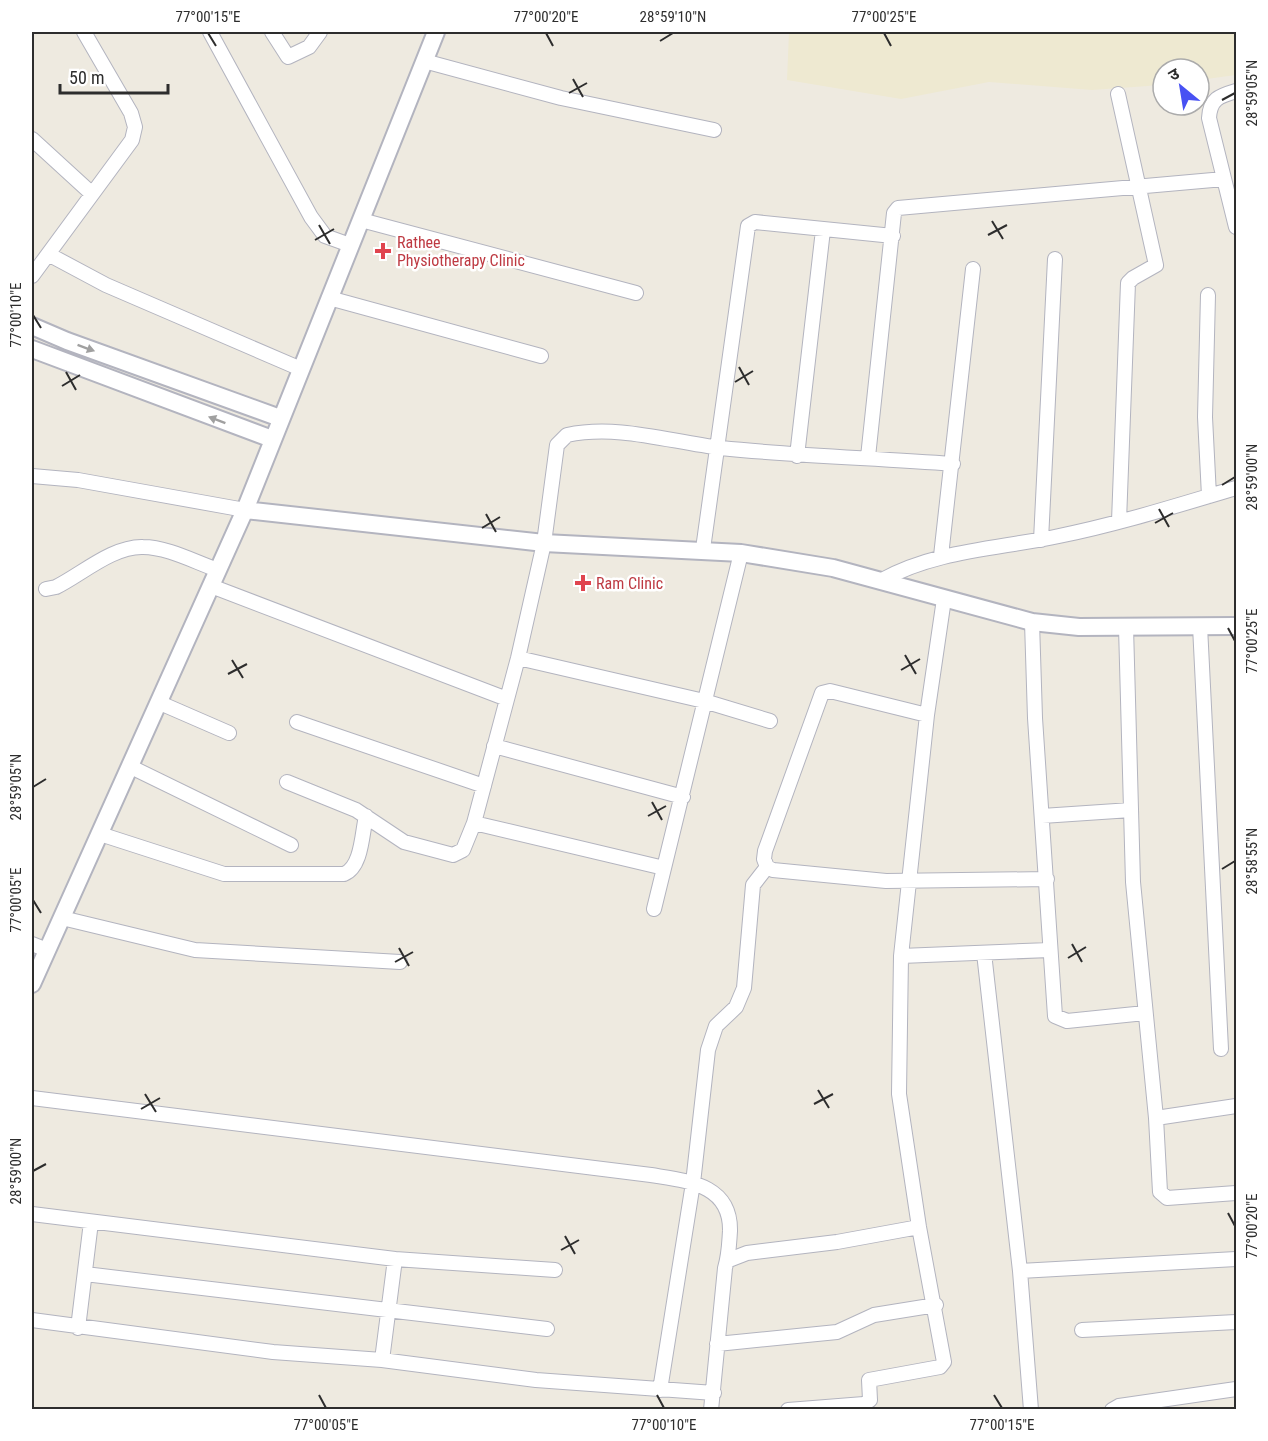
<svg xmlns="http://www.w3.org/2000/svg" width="1268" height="1441" font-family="'Roboto Condensed','Noto Sans Devanagari',sans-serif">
  <rect width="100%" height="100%" fill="#eeeae0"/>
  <!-- education -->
  <path fill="#eee9d1" d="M789 32H1236V75L1199 80V69H1163V84L1148 86 1092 90 989 82 901 99 787 80Z"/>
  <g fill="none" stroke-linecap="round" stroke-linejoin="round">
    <defs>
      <path id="minor" d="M210 32 311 217 325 236 350 245
        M272 32 288 57 309 47 320 32
        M424 61 561 98 714 130
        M1236 91C1219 96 1210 99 1209 118L1236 227
        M1118 94 1156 265 1133 278 1128 283 1119 521
        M32 139 91 193
        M361 220 636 293
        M48 254 106 285 301 369
        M32 276 132 140 135 127 131 113 84 32
        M1208 295 1205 417 1209 496
        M329 298 541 356
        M797 456 823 230
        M868 457 894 213 898 208 1224 179
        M32 476 78 480 245 510
        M1041 540 1055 259
        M703 549 748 226 755 222 893 236
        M941 556 973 269
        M882 580C937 550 998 549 1059 536 1119 524 1178 505 1236 488
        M211 586 507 699
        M46 589 56 587C82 574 113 546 143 547 167 547 195 562 218 570
        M1032 622 1035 718 1055 1016 1067 1021 1145 1013
        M1200 626 1221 1049
        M1126 627 1133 882 1156 1118 1160 1192 1167 1198 1236 1193
        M518 658 704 701 770 721
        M160 703 229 733
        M927 715 830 691 822 693 765 851 764 859 767 867 773 870 886 881 1047 879
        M297 722 484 786
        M494 746 683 797
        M131 767 291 845
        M287 782 356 810 404 842 453 855 463 850 474 823 518 658 544 543 557 445 567 435C618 424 670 442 721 448 798 456 875 458 953 464
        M1042 816 1131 810
        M474 823 664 868
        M100 834 224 874H344C362 867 362 833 366 816
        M654 909 741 553
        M62 918 195 950 400 962
        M32 944 47 950
        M984 953 1020 1271 1031 1410
        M901 956 1050 950
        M32 1098 651 1175C687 1181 731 1184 730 1231 729 1245 729 1255 725 1268L711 1410
        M1156 1118 1236 1106
        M32 1214 395 1259 555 1270
        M729 1260 747 1253 837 1242 919 1227
        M1020 1271 1236 1259
        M85 1274 547 1329
        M32 1320 273 1352 382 1360 536 1380 714 1393
        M78 1328 91 1222
        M1082 1330 1236 1322
        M717 1344 837 1332 874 1315 936 1305
        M382 1360 395 1259
        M660 1390 693 1183 708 1050 716 1026 736 1007 744 988 753 885 767 867
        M788 1410 864 1404 870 1400 869 1380 940 1367 944 1362 919 1227 899 1094 901 956 927 715 944 599
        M1112 1410 1119 1406 1236 1389"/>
      <path id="tertiary" d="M32 326 67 341 280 418
        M32 349 272 439
        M245 510 544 543 741 553 833 568 1032 622 1079 627 1236 626
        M32 984 245 510 436 32"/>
    </defs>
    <!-- minor casing -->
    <use href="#minor" stroke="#b3b4bf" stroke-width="16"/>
    <!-- tertiary casing -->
    <use href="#tertiary" stroke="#b3b4bf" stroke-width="20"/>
    <!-- minor -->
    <use href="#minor" stroke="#fff" stroke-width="14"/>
    <!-- tertiary -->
    <use href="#tertiary" stroke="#fff" stroke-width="16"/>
  </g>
  <!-- one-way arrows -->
  <defs><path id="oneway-solid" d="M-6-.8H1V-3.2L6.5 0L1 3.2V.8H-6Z" transform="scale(1.5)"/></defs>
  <g fill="#a0a0a0">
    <use href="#oneway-solid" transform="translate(86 348) rotate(20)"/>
    <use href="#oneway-solid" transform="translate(217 420) rotate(-159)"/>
  </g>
  <!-- ticks -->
  <path fill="none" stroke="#2d2d2d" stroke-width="2" d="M208 33 216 46M546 33 553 46M884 33 891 46M660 41 673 33M573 79 583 97M569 93 587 83M1222 100 1235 93M992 221 1003 239M319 225 330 244M988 235 1007 225M315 240 334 229M33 315 41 328M739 367 749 385M66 372 76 390M735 382 753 371M62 386 80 375M1222 485 1235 477M1159 509 1169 527M486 514 496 532M1155 523 1173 513M482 528 500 517M1228 628 1235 641M905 655 916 674M232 660 243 678M901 670 920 659M228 674 247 664M33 787 46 779M652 802 662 820M648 816 666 806M1222 869 1235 861M33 900 41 913M1072 944 1082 962M399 948 409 966M1068 958 1086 947M395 962 413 952M818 1090 829 1108M145 1094 156 1112M814 1104 833 1094M141 1109 160 1098M33 1171 46 1164M1228 1213 1235 1226M565 1236 575 1254M561 1250 579 1240M319 1395 326 1408M657 1395 664 1408M994 1395 1002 1408"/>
  <!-- markers -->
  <g fill="#e0444e" stroke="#fff" stroke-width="2">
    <path d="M380 242h6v6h6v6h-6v6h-6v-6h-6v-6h6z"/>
    <path d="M580 574h6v6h6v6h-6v6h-6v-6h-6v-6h6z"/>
  </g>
  <g text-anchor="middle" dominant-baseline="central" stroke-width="5" stroke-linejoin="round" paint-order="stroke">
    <!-- health labels -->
    <g font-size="16" fill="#be3a42" stroke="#fff" text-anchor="start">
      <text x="397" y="242">Rathee<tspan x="397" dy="18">Physiotherapy Clinic</tspan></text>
      <text x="596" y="583">Ram Clinic</text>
    </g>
  </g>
  <!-- border -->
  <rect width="1268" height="1441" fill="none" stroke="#ffffff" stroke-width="66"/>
  <!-- north arrow -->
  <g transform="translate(1181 87) rotate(330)"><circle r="28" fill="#ffffff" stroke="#ababab" stroke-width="1.5"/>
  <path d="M0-4.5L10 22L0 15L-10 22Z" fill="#4851f3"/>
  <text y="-9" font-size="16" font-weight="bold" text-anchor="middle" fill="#2d2d2d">उ</text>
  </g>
  <!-- scale -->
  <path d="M60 84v9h108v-9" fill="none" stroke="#2d2d2d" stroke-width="3"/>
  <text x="69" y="84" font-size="18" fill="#2d2d2d" stroke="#ffffff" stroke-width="4.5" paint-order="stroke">50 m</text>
  <rect x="33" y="33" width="1202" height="1375" fill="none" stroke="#2d2d2d" stroke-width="2"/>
  <g font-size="15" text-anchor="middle" fill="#2d2d2d">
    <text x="208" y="22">77°00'15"E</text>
    <text x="546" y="22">77°00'20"E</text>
    <text x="673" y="22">28°59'10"N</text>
    <text x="884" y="22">77°00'25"E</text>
    <text transform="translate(1252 93) rotate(-90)" y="5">28°59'05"N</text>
    <text transform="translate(16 315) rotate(-90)" y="5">77°00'10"E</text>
    <text transform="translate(1252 477) rotate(-90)" y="5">28°59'00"N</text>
    <text transform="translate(1252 641) rotate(-90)" y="5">77°00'25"E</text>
    <text transform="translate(16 787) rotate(-90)" y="5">28°59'05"N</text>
    <text transform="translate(1252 861) rotate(-90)" y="5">28°58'55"N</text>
    <text transform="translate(16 900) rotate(-90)" y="5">77°00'05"E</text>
    <text transform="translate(16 1171) rotate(-90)" y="5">28°59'00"N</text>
    <text transform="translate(1252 1226) rotate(-90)" y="5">77°00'20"E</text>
    <text x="326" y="1430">77°00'05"E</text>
    <text x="664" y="1430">77°00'10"E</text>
    <text x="1002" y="1430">77°00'15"E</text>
  </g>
</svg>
